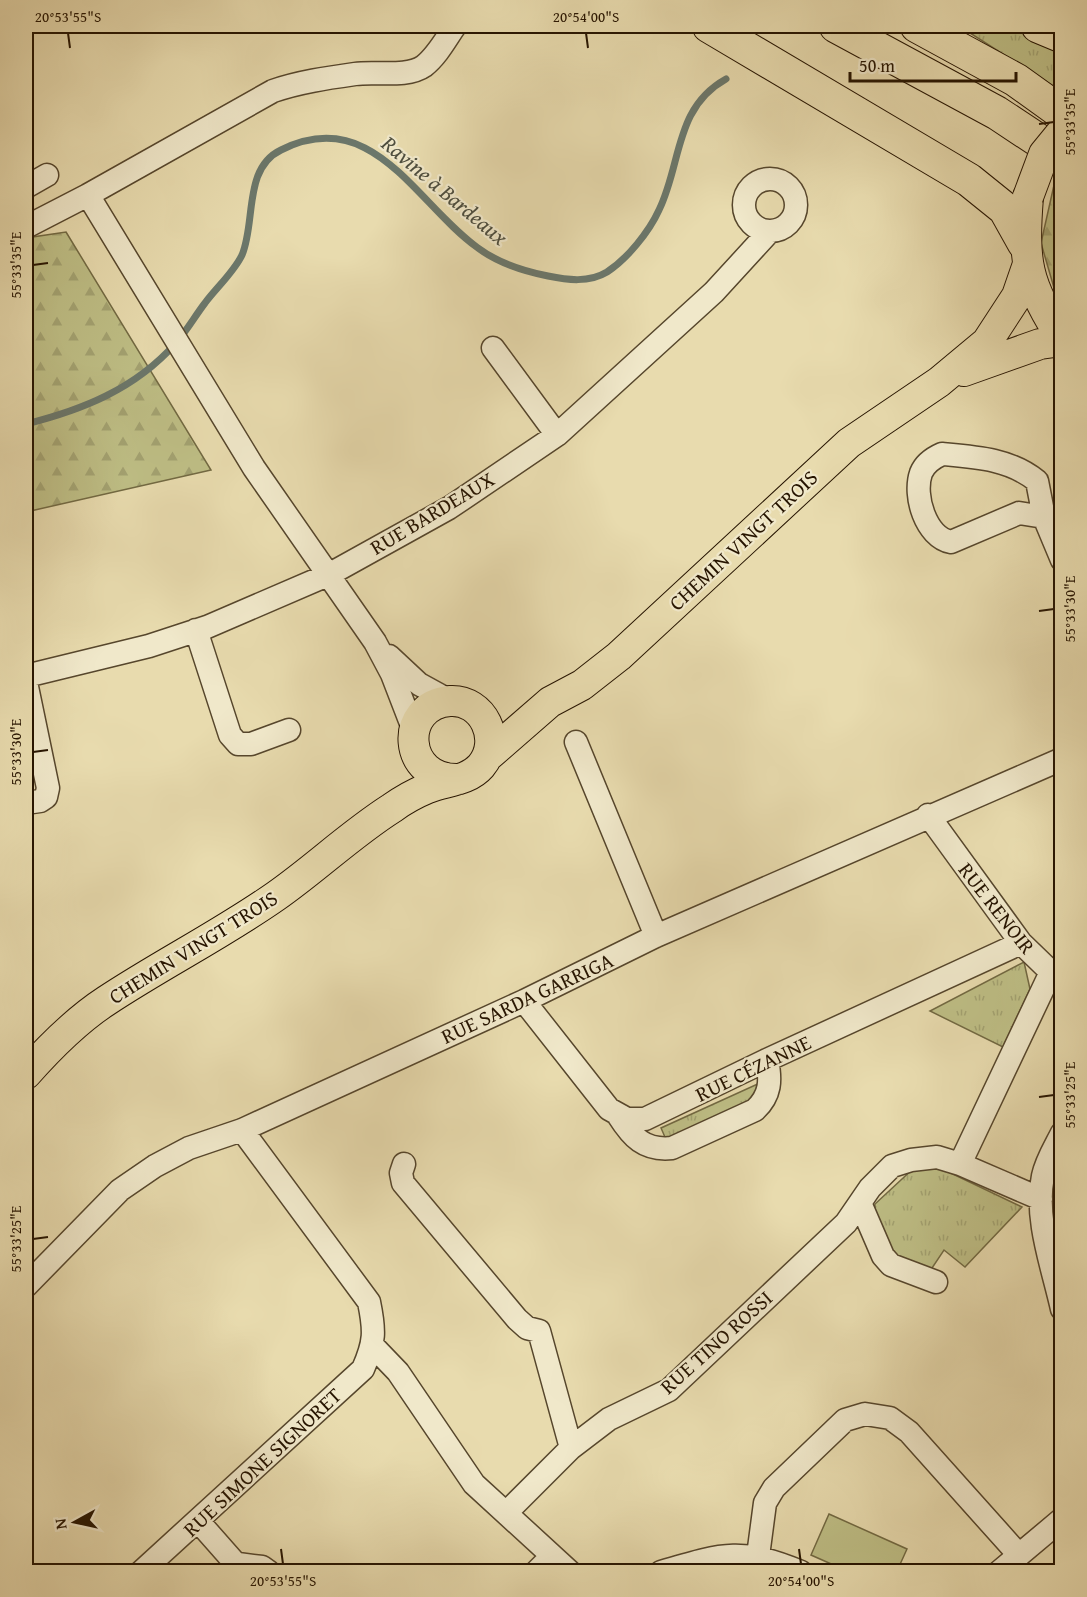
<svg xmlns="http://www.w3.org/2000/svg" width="1087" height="1597" font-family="'Gentium Book Plus',serif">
  <defs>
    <pattern id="grass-tufts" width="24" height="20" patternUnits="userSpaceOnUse" patternTransform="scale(1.5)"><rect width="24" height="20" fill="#bebe85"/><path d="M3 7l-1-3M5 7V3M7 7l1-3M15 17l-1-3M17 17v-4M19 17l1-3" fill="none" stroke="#a3a271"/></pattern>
    <pattern id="forest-firs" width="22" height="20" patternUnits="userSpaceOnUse" patternTransform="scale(1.5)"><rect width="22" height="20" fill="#bebe85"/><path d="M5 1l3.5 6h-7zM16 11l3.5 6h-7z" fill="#a3a271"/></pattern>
  </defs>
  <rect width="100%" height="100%" fill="#e8dbae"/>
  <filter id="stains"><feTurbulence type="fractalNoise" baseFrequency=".00333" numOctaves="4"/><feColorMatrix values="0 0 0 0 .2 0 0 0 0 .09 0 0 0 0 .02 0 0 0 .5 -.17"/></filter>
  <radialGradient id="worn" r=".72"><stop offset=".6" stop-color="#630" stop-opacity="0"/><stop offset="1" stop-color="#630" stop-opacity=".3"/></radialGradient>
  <!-- grass -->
  <path fill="url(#grass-tufts)" stroke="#726942" stroke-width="1.5" d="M959 26H1021L1061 49V91Z
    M1024 962 1030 989 1003 1047 930 1011Z
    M762 1082 760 1096 668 1144 661 1128Z
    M934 1165 1022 1207 965 1267 944 1250 930 1271 895 1255 874 1217 875 1204 915 1167Z"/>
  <!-- forest -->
  <path fill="url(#forest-firs)" stroke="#726942" stroke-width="1.5" d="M1056 176 1062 181 1061 312 1041 243Z
    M66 232 211 470 26 512V238Z"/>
  <!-- pitch -->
  <path fill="#bebe85" stroke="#726942" stroke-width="1.5" d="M829 1514 907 1549 897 1571H847L811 1555Z"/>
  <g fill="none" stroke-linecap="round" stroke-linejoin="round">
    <!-- stream -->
    <path stroke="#6b776b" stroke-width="7" d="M26 424C82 410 135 389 175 344 186 332 195 316 205 303 216 288 234 272 242 255 256 222 243 168 281 150 373 104 416 204 478 248 498 263 523 271 548 276 567 280 589 283 607 272 627 259 649 232 659 210 682 163 674 108 726 79"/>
    <defs>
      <path id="minor" d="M744 205a26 26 0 1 1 52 0a26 26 0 1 1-52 0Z
        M26 187 47 175
        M88 195 273 91C299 82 327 78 355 74 375 71 407 78 424 66 437 56 446 39 455 26
        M26 227 88 195 254 468 375 642 392 674 414 731
        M493 348 557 435
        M1044 517 1019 513 951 542C926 537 913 496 921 473 925 463 933 458 942 454 976 457 1010 459 1037 481L1044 517 1062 560
        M196 630 230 735 238 744H251L289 730
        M389 656 419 684 450 701
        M26 676 149 646 207 627 330 574 449 508 557 435 714 292 769 232
        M26 682 48 788 46 797 40 801 26 803
        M576 742 656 936
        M928 815 1021 943 1051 972
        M524 1001 609 1109 627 1119H645L767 1060 1021 943
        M618 1115C632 1137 644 1151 672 1148L755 1110C771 1095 771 1080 767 1060
        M1062 1133C1055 1147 1046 1161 1043 1176 1034 1218 1053 1268 1062 1309
        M404 1164 401 1173 403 1183 517 1319 527 1328 539 1331 571 1448
        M960 1164 1051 972
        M861 1205 883 1256 891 1265 936 1282
        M26 1286 120 1190 155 1166 189 1148 242 1130 524 1001 656 936 1062 759
        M373 1346 398 1372 474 1484 570 1572
        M506 1513 571 1448 609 1419 669 1390 846 1223 870 1188 892 1166 911 1160 937 1157 960 1164 1041 1199
        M198 1521 243 1572
        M758 1556 765 1503 774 1488 845 1420 865 1414 890 1418 909 1432 1019 1555
        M238 1564 262 1567 269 1572
        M141 1572 363 1369C375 1342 375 1331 369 1302L242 1130
        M536 1572 552 1556
        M661 1572C722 1554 741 1547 801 1572
        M999 1572 1062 1519"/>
      <path id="major" d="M1028 197C1023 260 1026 284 1062 338
        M964 371 1040 344 1062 341
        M488 756 550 702 582 685 619 656 849 443 939 382 987 342 1017 296 1027 267
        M26 1074C49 1048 77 1020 106 1001 162 964 222 934 276 896 316 868 351 834 392 808 403 800 416 793 428 788 446 781 468 781 481 766 503 740 483 699 450 701 398 705 402 781 459 779"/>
      <path id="highway" d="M709 26 969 180 1005 209 1024 243
        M836 26 997 113 1062 156
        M917 26 1016 80 1062 113
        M1038 26 1062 36"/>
    </defs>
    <!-- minor casing -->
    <use href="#minor" stroke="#56462c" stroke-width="25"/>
    <!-- major casing -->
    <use href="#major" stroke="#261400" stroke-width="32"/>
    <!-- highway casing -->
    <use href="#highway" stroke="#261400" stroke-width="35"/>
    <!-- minor -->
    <use href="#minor" stroke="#f0e8ca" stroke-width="22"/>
    <!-- major -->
    <use href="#major" stroke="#e8dbae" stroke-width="30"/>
    <!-- highway -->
    <use href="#highway" stroke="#e8dbae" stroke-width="33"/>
    <defs>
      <path id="major-bridge" d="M1028 197 1044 154 1062 132"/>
    </defs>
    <!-- major-bridge casing -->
    <use href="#major-bridge" stroke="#261400" stroke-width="32" stroke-linecap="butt"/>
    <!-- major-bridge -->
    <use href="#major-bridge" stroke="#e8dbae" stroke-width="30"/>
  </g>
  <!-- ticks -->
  <path fill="none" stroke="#261400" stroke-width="2" d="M68 33 70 48M586 33 588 48M1039 124 1054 122M33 265 48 263M1039 611 1054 609M33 752 48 750M1039 1097 1054 1095M33 1239 48 1237M281 1549 283 1564M799 1549 801 1564"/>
  <g text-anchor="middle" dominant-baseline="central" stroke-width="4.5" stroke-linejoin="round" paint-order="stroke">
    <!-- street labels -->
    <g font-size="21" fill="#261400" stroke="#f0e8ca">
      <text transform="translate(432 513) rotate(-31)">RUE BARDEAUX</text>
      <text transform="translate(743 540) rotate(-43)">CHEMIN VINGT TROIS</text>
      <text transform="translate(997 908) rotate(52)">RUE RENOIR</text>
      <text transform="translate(193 947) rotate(-32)">CHEMIN VINGT TROIS</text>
      <text transform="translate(527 998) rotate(-25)">RUE SARDA GARRIGA</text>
      <text transform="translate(753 1068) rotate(-26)">RUE CÉZANNE</text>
      <text transform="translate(716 1342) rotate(-42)">RUE TINO ROSSI</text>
      <text transform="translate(262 1462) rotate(-43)">RUE SIMONE SIGNORET</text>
    </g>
    <!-- water labels -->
    <g font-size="22" font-style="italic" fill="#4e4e3e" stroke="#f0e8ca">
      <text transform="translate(445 190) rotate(40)">Ravine à Bardeaux</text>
    </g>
  </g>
  <!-- margin -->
  <rect width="1087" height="1597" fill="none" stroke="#e8dbae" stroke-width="66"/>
  <!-- north arrow -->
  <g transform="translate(75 1522) rotate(262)" stroke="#f0e8ca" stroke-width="4.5" paint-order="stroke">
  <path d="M0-4.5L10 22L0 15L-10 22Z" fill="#261400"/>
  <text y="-9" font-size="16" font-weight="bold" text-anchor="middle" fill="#261400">N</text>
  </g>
  <!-- scale -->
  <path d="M850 72v9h166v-9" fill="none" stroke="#261400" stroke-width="3"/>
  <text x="859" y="72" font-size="18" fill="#261400" stroke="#f0e8ca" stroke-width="4.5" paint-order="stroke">50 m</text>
  <rect x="33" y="33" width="1021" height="1531" fill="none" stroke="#261400" stroke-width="2"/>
  <g font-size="15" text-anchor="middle" fill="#261400">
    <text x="68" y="22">20°53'55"S</text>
    <text x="586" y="22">20°54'00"S</text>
    <text transform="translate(1070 122) rotate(-90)" y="5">55°33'35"E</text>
    <text transform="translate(16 265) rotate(-90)" y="5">55°33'35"E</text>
    <text transform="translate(1070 609) rotate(-90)" y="5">55°33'30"E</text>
    <text transform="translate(16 752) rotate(-90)" y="5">55°33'30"E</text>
    <text transform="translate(1070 1095) rotate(-90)" y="5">55°33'25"E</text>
    <text transform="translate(16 1239) rotate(-90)" y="5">55°33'25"E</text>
    <text x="283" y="1586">20°53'55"S</text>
    <text x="801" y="1586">20°54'00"S</text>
  </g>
  <rect width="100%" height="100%" filter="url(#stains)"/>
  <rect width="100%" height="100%" fill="url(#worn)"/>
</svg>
